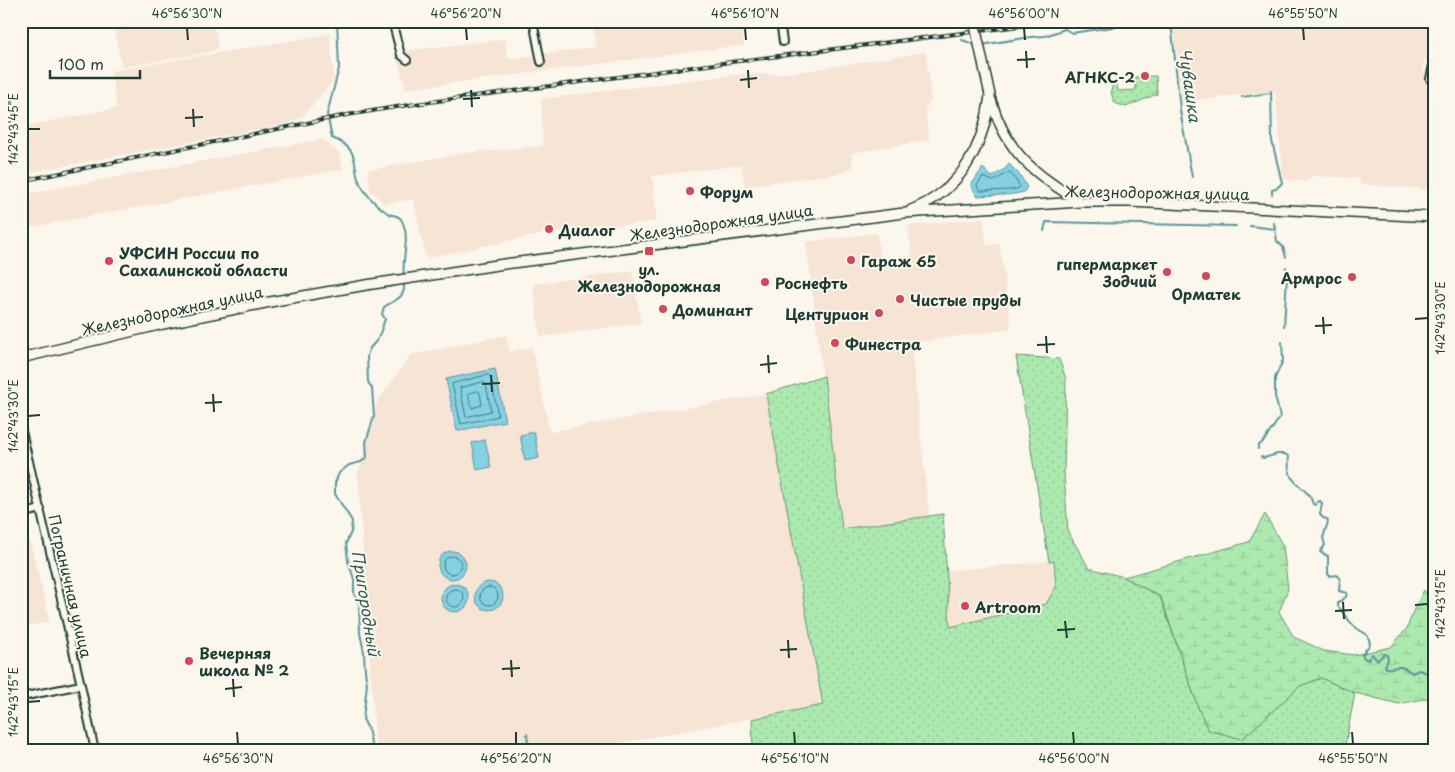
<svg xmlns="http://www.w3.org/2000/svg" width="1455" height="772" font-family="'Playpen Sans',sans-serif">
  <defs>
    <pattern id="grass-dots" width="8" height="8" patternUnits="userSpaceOnUse" patternTransform="scale(1.25)"><rect width="8" height="8" fill="#ace9af"/><path d="M2 2h.1M6 6h.1" fill="none" stroke="#94c997" stroke-width="1.8" stroke-linecap="round"/></pattern>
    <pattern id="wetland-marsh" width="20" height="14" patternUnits="userSpaceOnUse" patternTransform="scale(1.25)"><rect width="20" height="14" fill="#ace9af"/><path d="M1 5h8M5 5V1M11 12h8M15 12V8" fill="none" stroke="#94c997"/></pattern>
  </defs>
  <rect width="100%" height="100%" fill="#fbf7ec"/>
  <filter id="ink" filterUnits="userSpaceOnUse"><feTurbulence type="fractalNoise" baseFrequency=".02" numOctaves="2"/><feDisplacementMap in="SourceGraphic" scale="10" xChannelSelector="R" yChannelSelector="G"/><feConvolveMatrix kernelMatrix="1 2 1 2 8 2 1 2 1" color-interpolation-filters="sRGB"/></filter>
  <g filter="url(#ink)">
    <!-- built -->
    <path fill="#f6e4d4" d="M112 21H213L218 47 211 52 122 67Z
      M592 21H741L744 45 406 89 395 52 505 39 508 59 596 47Z
      M1210 21H1434V73L1424 58 1423 70 1434 89V190L1360 184 1359 178 1312 176 1306 181 1284 180 1275 91 1182 102 1174 28Z
      M330 34 334 80 302 117 286 124 21 174V127L117 108 111 71Z
      M926 52 931 100 925 109 929 140 851 153 853 167 843 173 745 186 742 165 652 176 657 221 543 234 426 258 413 199 385 204 370 190 368 170 465 153 543 146 541 99 742 74H779L812 70Z
      M323 139 339 153 343 169 21 229V195Z
      M983 218 986 245 1000 244 1011 329 911 343 929 515 887 523 842 529 806 242 877 233 880 260 912 256 908 226Z
      M632 271 641 323 540 337 533 284Z
      M506 335 510 352 532 347 550 432 766 394 823 705 604 746V751H376L358 474 378 401 411 355Z
      M25 521 50 621 21 628V522Z
      M1054 561 1056 587 1047 604 950 627 943 571Z"/>
    <!-- grass -->
    <path fill="url(#grass-dots)" stroke="#669372" d="M1156 76 1157 94 1126 107 1115 103C1111 96 1109 87 1116 81L1118 91 1136 90 1135 77Z
      M1016 356 1059 359 1066 379 1064 474 1068 532 1089 568 1124 577 1160 597 1198 707 1208 730 1242 739 1300 686 1321 678 1355 693 1344 751H753L752 719 823 705 766 394 824 376 842 529 943 514 950 627 1046 604 1056 587 1054 561 1049 562Z"/>
    <!-- wetland -->
    <path fill="url(#wetland-marsh)" stroke="#669372" d="M1265 514 1283 546 1288 589 1279 612 1294 637 1324 651 1354 655 1391 647 1407 628 1414 609 1424 590 1434 611V697L1399 704 1355 693 1321 678 1300 686 1242 739 1208 730 1198 707 1161 597 1124 577 1249 542Z
      M545 746 567 749 569 751H520L525 747Z"/>
    <!-- water -->
    <path fill="#84d1e3" stroke="#5c969d" d="M1009 164 1020 175 1027 187 1024 192C1009 196 993 195 977 196L971 185 983 168 992 177 1006 168Z
      M495 369 505 421 457 431 446 379Z
      M534 432 539 458 525 461 520 435Z
      M485 440 491 467 477 470 472 443Z
      M438 565a14 14 0 1 1 28 0a14 14 0 1 1-28 0Z
      M475 596a14 14 0 1 1 28 0a14 14 0 1 1-28 0Z
      M441 598a14 14 0 1 1 28 0a14 14 0 1 1-28 0Z"/>
    <g fill="none" stroke-linecap="round" stroke-linejoin="round">
      <!-- shore -->
      <path stroke="#47787a" stroke-width="1" d="M1010 172 1020 186 1019 188 1012 190 980 191 978 189 977 185 983 177 993 181Z
        M488 375 491 377 498 416 461 424 452 384Z
        M484 382 486 384 491 411 466 417 460 388Z
        M478 391 480 393 482 405 472 408 468 394Z
        M443 565a9 9 0 1 1 18 0a9 9 0 1 1-18 0Z
        M480 596a9 9 0 1 1 18 0a9 9 0 1 1-18 0Z
        M446 598a9 9 0 1 1 18 0a9 9 0 1 1-18 0Z"/>
      <!-- stream -->
      <path stroke="#5c969d" stroke-width="2" d="M337 21 339 68 327 114 332 138C366 151 348 169 364 190 370 199 380 208 389 214 394 216 400 215 402 221 411 239 401 258 404 277
        M962 40 976 45
        M981 45 1031 37 1045 36 1065 29 1072 33 1126 25 1169 28 1172 30 1180 110 1192 177
        M1271 91 1272 141 1282 183 1276 189 1272 190V194
        M1242 97 1271 93
        M1274 223 1277 241 1283 247 1286 257
        M1250 226 1275 229
        M1044 231 1046 222 1236 226
        M1284 326 1287 277 1286 267
        M1258 449V446L1264 441 1280 417 1275 396V378L1283 360 1282 342
        M1261 457 1264 458 1277 454H1285L1289 457C1285 487 1308 484 1313 504L1316 505 1317 502 1320 501 1322 503 1320 514 1323 518 1327 519 1328 522 1323 538 1325 545 1320 552 1328 556V574L1330 576 1337 575 1340 578 1339 591 1347 593 1346 597 1338 603V606C1343 613 1348 620 1354 626 1361 634 1368 630 1370 644L1362 655 1364 658 1368 660 1372 654 1377 660 1379 659 1384 654 1387 655 1388 660 1385 666 1386 668C1392 669 1393 667 1398 667 1404 666 1408 670 1412 673L1419 670 1430 674 1434 673
        M527 734 529 751
        M373 751 368 729 363 719 367 684 365 671 364 652 360 633 359 603 354 594V579L348 561 346 543 351 532 352 521 335 494V483L339 473 349 465 361 462 367 457 366 442 374 416 372 388 368 382 367 356 370 348 378 339 385 319 382 314 384 307C396 299 406 298 404 282"/>
      <defs>
        <path id="street" d="M392 21 401 55 407 60
          M533 21 541 62
          M780 21 783 42
          M1434 60 1430 79 1434 84
          M21 427 81 685 95 751
          M21 514 41 509
          M21 697 81 685"/>
        <path id="secondary" d="M991 100C1007 154 1034 173 1080 202
          M911 210C961 191 984 146 990 95
          M21 358 163 324 275 301 366 285 504 264 904 213 1080 202H1129L1434 217"/>
      </defs>
      <!-- street casing -->
      <use href="#street" stroke="#1f3d34" stroke-width="10"/>
      <!-- secondary casing -->
      <use href="#secondary" stroke="#1f3d34" stroke-width="12"/>
      <!-- street -->
      <use href="#street" stroke="#fbf7ec" stroke-width="6"/>
      <!-- secondary -->
      <use href="#secondary" stroke="#fbf7ec" stroke-width="9"/>
      <defs>
        <path id="rail" d="M21 181 347 115 415 104 715 64 1059 21"/>
      </defs>
      <!-- rail casing -->
      <use href="#rail" stroke="#1f3d34" stroke-width="4"/>
      <!-- rail -->
      <use href="#rail" stroke="#fbf7ec" stroke-width="2" stroke-dasharray="5.5" stroke-linecap="butt"/>
      <defs>
        <path id="secondary-bridge" d="M974 21 990 95"/>
      </defs>
      <!-- secondary-bridge casing -->
      <use href="#secondary-bridge" stroke="#1f3d34" stroke-width="12" stroke-linecap="butt"/>
      <!-- secondary-bridge -->
      <use href="#secondary-bridge" stroke="#fbf7ec" stroke-width="9"/>
    </g>
  </g>
  <!-- ticks -->
  <path fill="none" stroke="#1f3d34" stroke-width="2" d="M187 28 188 40M466 28 467 40M745 28 746 40M1024 28 1025 40M1303 28 1304 40M1026 51 1027 68M1017 60 1035 59M748 70 749 88M740 80 757 78M471 90 472 107M463 99 480 98M193 109 194 127M185 118 203 117M28 129H40M1323 317 1324 334M1415 319 1428 318M1315 326 1332 325M1046 336 1047 353M1037 345 1055 344M768 355 769 373M760 365 777 363M491 375 492 392M482 384 500 383M213 394 214 412M205 403 222 402M28 416 40 415M1343 602 1344 619M1415 605 1428 604M1335 611 1352 610M1065 621 1067 638M1057 630 1075 629M788 640 789 658M780 650 797 649M511 660 512 677M502 669 520 668M233 679 234 697M225 689 242 687M28 702 40 701M237 732 238 744M516 732V744M794 732 795 744M1073 732 1074 744M1352 732 1353 744"/>
  <!-- markers -->
  <g fill="#d1495b" stroke="#fbf7ec" stroke-width="2">
    <circle cx="1145" cy="76" r="5"/>
    <circle cx="690" cy="191" r="5"/>
    <circle cx="549" cy="229" r="5"/>
    <rect x="644" y="246" width="10" height="10" rx="2.5"/>
    <circle cx="851" cy="260" r="5"/>
    <circle cx="109" cy="261" r="5"/>
    <circle cx="1167" cy="272" r="5"/>
    <circle cx="1206" cy="276" r="5"/>
    <circle cx="1352" cy="277" r="5"/>
    <circle cx="765" cy="282" r="5"/>
    <circle cx="900" cy="299" r="5"/>
    <circle cx="663" cy="309" r="5"/>
    <circle cx="879" cy="313" r="5"/>
    <circle cx="835" cy="343" r="5"/>
    <circle cx="965" cy="606" r="5"/>
    <circle cx="189" cy="661" r="5"/>
  </g>
  <g text-anchor="middle" dominant-baseline="central" stroke-width="4" stroke-linejoin="round" paint-order="stroke">
    <!-- poi labels -->
    <g font-size="15" font-weight="bold" fill="#1f3d34" stroke="#fbf7ec" text-anchor="start">
      <text x="1135" y="76" text-anchor="end">АГНКС-2</text>
      <text x="700" y="191">Форум</text>
      <text x="559" y="229">Диалог</text>
      <text x="119" y="252">УФСИН России по<tspan x="119" dy="17">Сахалинской области</tspan></text>
      <text x="861" y="260">Гараж 65</text>
      <text x="1157" y="263" text-anchor="end">гипермаркет<tspan x="1157" dy="17">Зодчий</tspan></text>
      <text x="649" y="268" text-anchor="middle">ул.<tspan x="649" dy="17">Железнодорожная</tspan></text>
      <text x="1342" y="277" text-anchor="end">Армрос</text>
      <text x="775" y="282">Роснефть</text>
      <text x="1206" y="293" text-anchor="middle">Орматек</text>
      <text x="910" y="299">Чистые пруды</text>
      <text x="673" y="309">Доминант</text>
      <text x="869" y="313" text-anchor="end">Центурион</text>
      <text x="845" y="343">Финестра</text>
      <text x="975" y="606">Artroom</text>
      <text x="199" y="652">Вечерняя<tspan x="199" dy="17">школа № 2</tspan></text>
    </g>
    <!-- street labels -->
    <g font-size="15" fill="#1f3d34" stroke="#fbf7ec">
      <text transform="translate(1157 192) rotate(1)">Железнодорожная улица</text>
      <text transform="translate(721 222) rotate(-8)">Железнодорожная улица</text>
      <text transform="translate(172 310) rotate(-12)">Железнодорожная улица</text>
      <text transform="translate(71 586) rotate(77)">Пограничная улица</text>
    </g>
    <!-- water labels -->
    <g font-size="16" font-style="italic" fill="#335b57" stroke="#fbf7ec">
      <text transform="translate(1191 85) rotate(82)">Чувашка</text>
      <text transform="translate(367 603) rotate(81)">Пригородный</text>
    </g>
  </g>
  <!-- margin -->
  <rect width="1455" height="772" fill="none" stroke="#fbf7ec" stroke-width="55"/>
  <!-- scale -->
  <path d="M50 70v8h90v-8" fill="none" stroke="#1f3d34" stroke-width="2.5"/>
  <text x="58" y="70" font-size="15" fill="#1f3d34" stroke="#fbf7ec" stroke-width="4" paint-order="stroke">100 m</text>
  <rect x="28" y="28" width="1400" height="716" fill="none" stroke="#1f3d34" stroke-width="2"/>
  <g font-size="12" text-anchor="middle" fill="#1f3d34">
    <text x="187" y="18">46°56'30"N</text>
    <text x="466" y="18">46°56'20"N</text>
    <text x="745" y="18">46°56'10"N</text>
    <text x="1024" y="18">46°56'00"N</text>
    <text x="1303" y="18">46°55'50"N</text>
    <text transform="translate(14 129) rotate(-90)" y="4">142°43'45"E</text>
    <text transform="translate(1441 318) rotate(-90)" y="4">142°43'30"E</text>
    <text transform="translate(14 416) rotate(-90)" y="4">142°43'30"E</text>
    <text transform="translate(1441 604) rotate(-90)" y="4">142°43'15"E</text>
    <text transform="translate(14 702) rotate(-90)" y="4">142°43'15"E</text>
    <text x="238" y="763">46°56'30"N</text>
    <text x="516" y="763">46°56'20"N</text>
    <text x="795" y="763">46°56'10"N</text>
    <text x="1074" y="763">46°56'00"N</text>
    <text x="1353" y="763">46°55'50"N</text>
  </g>
</svg>
